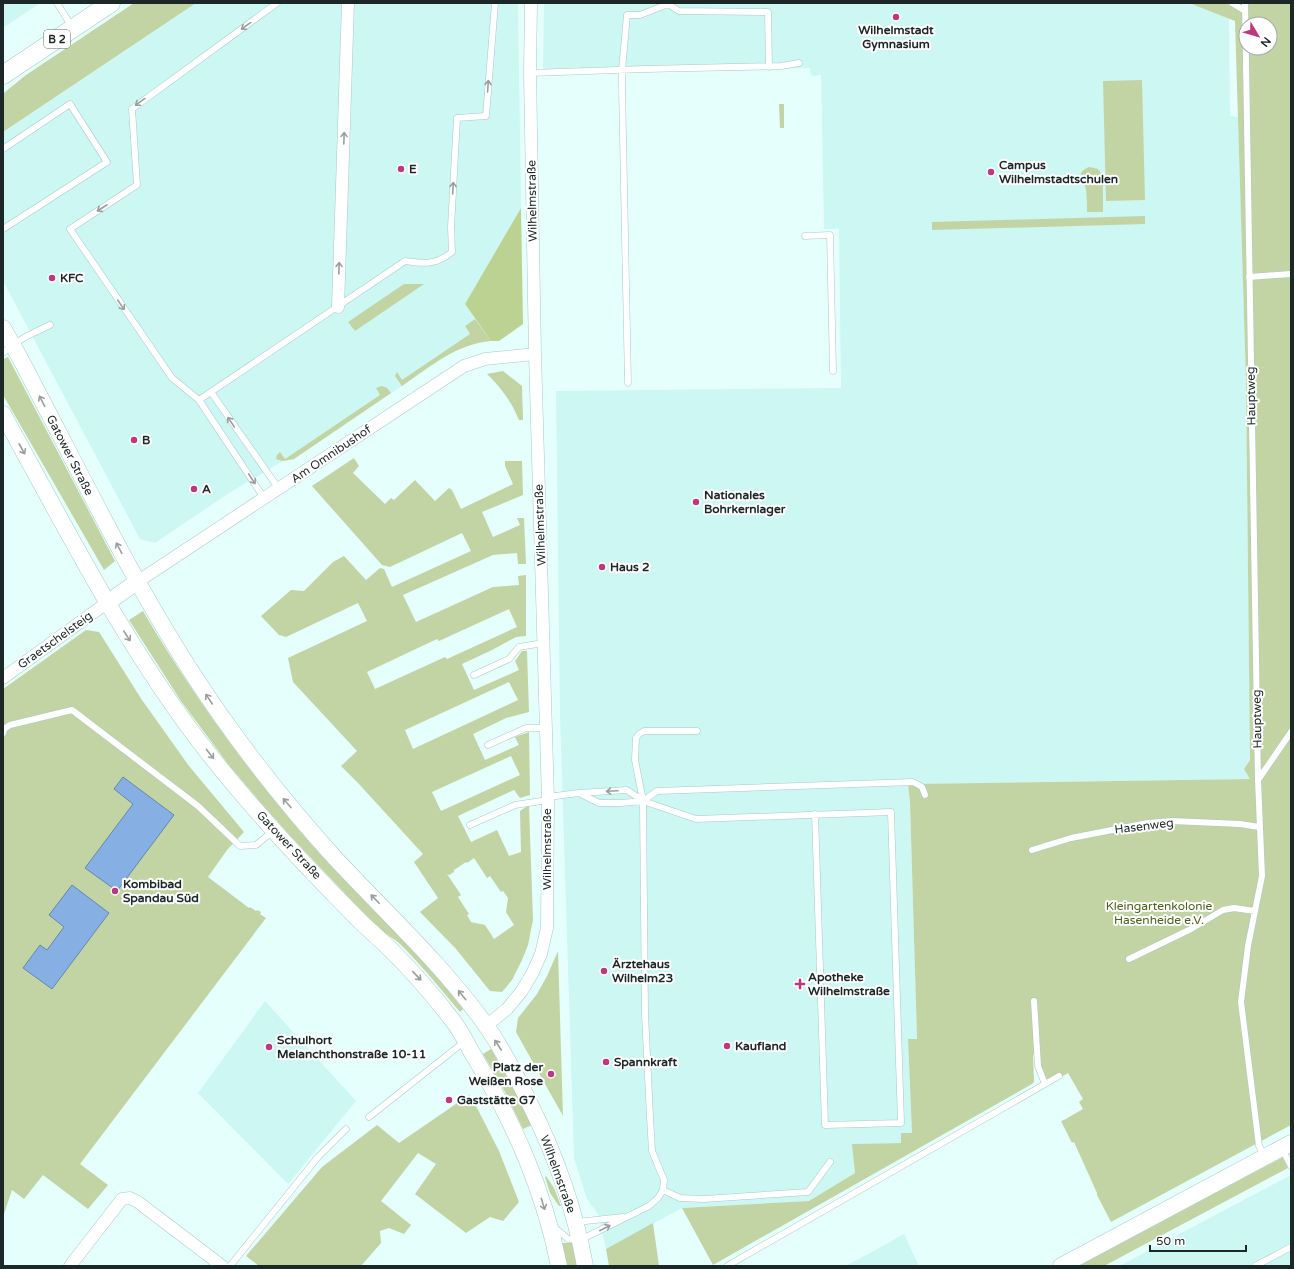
<svg xmlns="http://www.w3.org/2000/svg" width="1294" height="1269" font-family="'Varela Round',sans-serif">
  <rect width="100%" height="100%" fill="#e5fffc"/>
  <!-- built -->
  <path fill="#cdf7f3" d="M3 3H40L3 28Z
    M196 3H518L521 208 465 304 475 319 465 326 470 334 457 343 451 353 301 454 294 459 283 461 226 495 155 543 140 539 3 281V132Z
    M544 3H1189L1229 18 1230 116 1238 117 1246 382 1250 760 1244 769 1250 779 908 784 910 802 917 1039 908 1040 912 1133 901 1143 853 1144 855 1173 809 1201 682 1208 606 1249 598 1214 587 1199 574 1158 560 714 556 391 841 388 839 229H824L821 75 811 76 810 68 543 75Z
    M265 1001 356 1101 288 1184 198 1093Z
    M1291 1175V1266H1120L1151 1249Z
    M904 1234 919 1266H845L872 1252Z"/>
  <!-- green -->
  <path fill="#c2d4a4" fill-rule="evenodd" d="M134 3H196L3 132V94L5 92 26 75Z
    M1189 3H1291V1125L1111 1222 1097 1195V1193L1074 1142 1072 1143 1061 1121 1064 1120 1083 1109 1079 1102 1083 1099 1068 1073 1049 1084 1033 1054 1034 1082 1032 1084 713 1265 682 1208 809 1201 855 1173 852 1144 901 1143V1133H912L908 1039H917L910 802 908 784 1250 779 1244 769 1250 760 1246 382 1235 21ZM1246 24H1270V48H1246Z
    M1142 80 1145 200 1106 201 1103 81Z
    M779 104H784V128H780Z
    M1089 167 1098 169 1103 176V212H1087C1087 205 1087 197 1086 190 1086 183 1072 174 1089 167Z
    M1145 216V224L932 230V222Z
    M404 284H424L355 331 348 322Z
    M475 319 491 341C456 344 429 367 402 386L395 376 397 372 402 380 470 334 465 326Z
    M8 357 115 561 104 570 3 395V359Z
    M503 371 522 386 523 420H519C511 401 502 389 487 374Z
    M382 386 387 388 391 393 294 459 283 461 276 459 277 455 280 452 285 459 380 395 376 388Z
    M354 458 359 466 353 473 385 504 391 498 394 500 415 480 435 501 449 488 452 490 461 509 513 484 505 466V461H522L523 495 482 512 493 537 520 525 517 518H524L526 564H518L517 553 493 555 403 595 416 622 493 587 519 585 518 576 526 575V636L516 637 492 650 462 664 474 690 519 670 515 661 522 651H527L529 712 506 718 473 734 485 760 519 745 515 737 529 732 530 795 520 798 514 790 458 816 471 842 497 830 509 856 521 852 520 811 529 805 533 920 528 945 522 960 512 980 502 992 490 991 456 949 420 912 438 898 414 862 423 854 358 783 341 766 357 751 293 682 288 658 367 621 358 603 286 637 279 635 261 616 291 590 304 591 333 562 344 556 366 580 380 568 384 569 392 587 471 551 462 533 390 567 382 565 312 486ZM509 609 517 627 447 659 445 657 375 689 367 672 437 639 439 641ZM509 682 518 700 413 749 405 730ZM511 756 520 775 441 811 432 792ZM474 858 487 878 490 876 501 892 503 891 508 898 506 912 514 925 494 939 485 925 471 922 467 915 469 914 458 897 461 895 447 874 449 875 454 872V870L466 862 467 863Z
    M143 611C194 698 253 778 319 853 345 882 373 908 400 936 422 959 443 984 463 1009L460 1012 428 974 409 953 398 942 379 929 294 840 261 803 228 764 181 701 129 620Z
    M86 630 99 632 142 700 189 766 244 832 227 850 208 877 249 908 250 907 256 911 257 910 261 912 260 914 266 918 80 1164 108 1185 88 1209 43 1175 24 1199 12 1190 3 1217V689Z
    M558 951 563 1116 516 1032 518 1018 537 994 547 976Z
    M491 1049 517 1094 532 1125 523 1129 505 1092 483 1054Z
    M469 1095 473 1100 499 1151 519 1202 503 1221 490 1217 466 1233 415 1194 436 1164 418 1153 381 1201 411 1225 404 1234 389 1228 380 1231 381 1243 361 1266H259L246 1256 322 1167 377 1125 399 1143Z
    M1283 1157 1288 1168 1104 1266H1078Z
    M546 1176 554 1188 561 1206H559L550 1193 545 1177Z
    M653 1223 659 1266H609L606 1249Z
    M562 1243H572L577 1266H567Z"/>
  <!-- forest -->
  <path fill="#bbd292" d="M521 208 523 324 499 341H491L465 304Z"/>
  <!-- water -->
  <path fill="#86afe3" stroke="#6686ab" d="M123 777 174 815 117 891 85 868 133 804 114 789Z
    M72 885 109 913 52 989 23 968 40 945 47 950 64 927 49 915Z"/>
  <g fill="none" stroke-linecap="round" stroke-linejoin="round">
    <defs>
      <path id="lane" d="M57 3 72 27
        M277 3 132 109 137 185 70 229 172 378 199 400 405 261C425 264 436 265 452 252L451 227 457 118 486 116 495 3
        M669 3 668 4 679 11 768 12 769 67
        M1232 3 1245 11
        M1245 3 1258 780 1262 876 1248 946 1241 1002 1259 1146 1265 1156
        M530 73 645 69 781 66 799 63
        M3 149 70 104 107 162 3 229
        M805 236 830 235 833 371
        M1249 277 1291 274
        M3 353 12 345 27 336 50 325
        M628 383 622 87V70L627 15H640L668 4
        M211 392 279 489
        M199 400 264 498
        M474 675 509 659 519 647 543 643
        M3 733 4 729 10 725 72 710 198 806 240 846 256 845 273 831
        M488 745 526 728H546
        M1258 780 1291 732
        M581 794 599 803H621L643 801 657 791 913 782 922 787 925 795
        M547 797 579 793 627 790 643 801 696 819 891 812 901 1123 825 1125 815 814
        M470 825 515 805 548 800
        M1032 850 1071 838 1148 823 1172 821 1240 824 1259 827
        M1129 959 1191 929 1223 910 1234 908 1255 911
        M1034 1001 1038 1066 1045 1084
        M369 1117 464 1042
        M1282 1149 1291 1166
        M663 1190 680 1198 704 1199 808 1192 830 1162
        M577 1222 623 1217
        M554 1227 568 1239 580 1240 649 1206 658 1198 663 1190 664 1180 652 1151 650 1117 645 1014 643 801 635 760 636 738 639 734 644 731H697
        M230 1266 318 1157 346 1129
        M727 1266 1059 1076
        M1255 1266 1291 1247"/>
      <path id="street" d="M338 307 348 3
        M137 582 464 366 485 359 535 354
        M3 678 108 602
        M486 1026 507 1009 521 992 532 974 541 954 547 928 548 800 535 354 530 73 531 3
        M70 1266 122 1199 130 1198 138 1202 222 1266"/>
      <path id="secondary" d="M3 328C14 347 25 367 35 387 96 503 152 621 229 727 262 773 297 816 335 858 386 913 441 963 485 1024 502 1048 516 1075 529 1102 555 1154 575 1209 585 1266
        M3 414C67 530 127 650 209 754 255 812 306 867 358 919 369 930 381 940 392 951 414 973 434 996 453 1021 462 1032 467 1045 474 1056 514 1123 544 1190 559 1266
        M108 602 137 582
        M1061 1266 1291 1143"/>
      <path id="primary" d="M3 75 111 3"/>
    </defs>
    <!-- lane casing -->
    <use href="#lane" stroke="#aac9c6" stroke-width="7"/>
    <!-- street casing -->
    <use href="#street" stroke="#aac9c6" stroke-width="13"/>
    <!-- secondary casing -->
    <use href="#secondary" stroke="#aac9c6" stroke-width="17"/>
    <!-- primary casing -->
    <use href="#primary" stroke="#aac9c6" stroke-width="19"/>
    <!-- lane -->
    <use href="#lane" stroke="#fff" stroke-width="6"/>
    <!-- street -->
    <use href="#street" stroke="#fff" stroke-width="12"/>
    <!-- secondary -->
    <use href="#secondary" stroke="#fff" stroke-width="16"/>
    <!-- primary -->
    <use href="#primary" stroke="#fff" stroke-width="18"/>
  </g>
  <!-- one-way arrows -->
  <defs><path id="oneway-shaft" d="M-6 0H5M1.5-3L5.5 0L1.5 3" fill="none" stroke-width="1.6" stroke-linecap="round" stroke-linejoin="round"/></defs>
  <g stroke="#999e9e">
    <use href="#oneway-shaft" transform="translate(246 26) rotate(144)"/>
    <use href="#oneway-shaft" transform="translate(488 86) rotate(-86)"/>
    <use href="#oneway-shaft" transform="translate(140 102) rotate(144)"/>
    <use href="#oneway-shaft" transform="translate(344 138) rotate(-88)"/>
    <use href="#oneway-shaft" transform="translate(453 188) rotate(-87)"/>
    <use href="#oneway-shaft" transform="translate(102 208) rotate(147)"/>
    <use href="#oneway-shaft" transform="translate(339 268) rotate(-88)"/>
    <use href="#oneway-shaft" transform="translate(121 305) rotate(56)"/>
    <use href="#oneway-shaft" transform="translate(42 401) rotate(-117)"/>
    <use href="#oneway-shaft" transform="translate(231 422) rotate(-124)"/>
    <use href="#oneway-shaft" transform="translate(22 449) rotate(61)"/>
    <use href="#oneway-shaft" transform="translate(252 479) rotate(57)"/>
    <use href="#oneway-shaft" transform="translate(119 548) rotate(-118)"/>
    <use href="#oneway-shaft" transform="translate(127 636) rotate(57)"/>
    <use href="#oneway-shaft" transform="translate(209 699) rotate(-124)"/>
    <use href="#oneway-shaft" transform="translate(210 754) rotate(52)"/>
    <use href="#oneway-shaft" transform="translate(612 791) rotate(177)"/>
    <use href="#oneway-shaft" transform="translate(287 803) rotate(-131)"/>
    <use href="#oneway-shaft" transform="translate(375 899) rotate(-134)"/>
    <use href="#oneway-shaft" transform="translate(417 976) rotate(47)"/>
    <use href="#oneway-shaft" transform="translate(462 995) rotate(-129)"/>
    <use href="#oneway-shaft" transform="translate(498 1045) rotate(-123)"/>
    <use href="#oneway-shaft" transform="translate(543 1204) rotate(73)"/>
    <use href="#oneway-shaft" transform="translate(605 1228) rotate(-27)"/>
  </g>
  <!-- markers -->
  <g fill="#bc397f" stroke="#fff" stroke-width="1.5">
    <circle cx="896" cy="17" r="4"/>
    <circle cx="401" cy="169" r="4"/>
    <circle cx="991" cy="172" r="4"/>
    <circle cx="52" cy="278" r="4"/>
    <circle cx="134" cy="440" r="4"/>
    <circle cx="194" cy="489" r="4"/>
    <circle cx="696" cy="502" r="4"/>
    <circle cx="602" cy="567" r="4"/>
    <circle cx="115" cy="891" r="4"/>
    <circle cx="604" cy="971" r="4"/>
    <path d="M798 978h4v4h4v4h-4v4h-4v-4h-4v-4h4z"/>
    <circle cx="727" cy="1046" r="4"/>
    <circle cx="269" cy="1047" r="4"/>
    <circle cx="606" cy="1062" r="4"/>
    <circle cx="551" cy="1074" r="4"/>
    <circle cx="449" cy="1100" r="4"/>
  </g>
  <g text-anchor="middle" dominant-baseline="central" stroke-width="4" stroke-linejoin="round" paint-order="stroke">
    <!-- shield labels -->
    <rect fill="#fff" stroke="#606868" stroke-width="1" x="44" y="30" width="26" height="18" rx="3"/>
    <g font-size="11" font-weight="bold" fill="#1c2827">
      <text x="57" y="39">B 2</text>
    </g>
    <!-- poi labels -->
    <g font-size="12" font-weight="bold" fill="#1c2827" stroke="#fff" text-anchor="start">
      <text x="896" y="30" text-anchor="middle">Wilhelmstadt<tspan x="896" dy="14">Gymnasium</tspan></text>
      <text x="999" y="165">Campus<tspan x="999" dy="14">Wilhelmstadtschulen</tspan></text>
      <text x="409" y="169">E</text>
      <text x="60" y="278">KFC</text>
      <text x="142" y="440">B</text>
      <text x="202" y="489">A</text>
      <text x="704" y="495">Nationales<tspan x="704" dy="14">Bohrkernlager</tspan></text>
      <text x="610" y="567">Haus 2</text>
      <text x="123" y="884">Kombibad<tspan x="123" dy="14">Spandau Süd</tspan></text>
      <text x="612" y="964">Ärztehaus<tspan x="612" dy="14">Wilhelm23</tspan></text>
      <text x="808" y="977">Apotheke<tspan x="808" dy="14">Wilhelmstraße</tspan></text>
      <text x="277" y="1040">Schulhort<tspan x="277" dy="14">Melanchthonstraße 10-11</tspan></text>
      <text x="735" y="1046">Kaufland</text>
      <text x="614" y="1062">Spannkraft</text>
      <text x="543" y="1067" text-anchor="end">Platz der<tspan x="543" dy="14">Weißen Rose</tspan></text>
      <text x="457" y="1100">Gaststätte G7</text>
    </g>
    <!-- street labels -->
    <g font-size="12" fill="#1c2827" stroke="#fff">
      <text transform="translate(532 201) rotate(-91)">Wilhelmstraße</text>
      <text transform="translate(1251 396) rotate(-91)">Hauptweg</text>
      <text transform="translate(331 454) rotate(-34)">Am Omnibushof</text>
      <text transform="translate(70 455) rotate(63)">Gatower Straße</text>
      <text transform="translate(540 525) rotate(-92)">Wilhelmstraße</text>
      <text transform="translate(55 640) rotate(-36)">Graetschelsteig</text>
      <text transform="translate(1257 719) rotate(-91)">Hauptweg</text>
      <text transform="translate(1144 826) rotate(-7)">Hasenweg</text>
      <text transform="translate(289 845) rotate(47)">Gatower Straße</text>
      <text transform="translate(547 849) rotate(-90)">Wilhelmstraße</text>
      <text transform="translate(558 1174) rotate(70)">Wilhelmstraße</text>
    </g>
    <!-- park labels -->
    <g font-size="12" fill="#4b5f1c" stroke="#fff">
      <text x="1159" y="906">Kleingartenkolonie<tspan x="1159" dy="14">Hasenheide e.V.</tspan></text>
    </g>
  </g>
  <!-- border -->
  <rect width="1294" height="1269" fill="none" stroke="#1c2827" stroke-width="8"/>
  <!-- north arrow -->
  <g transform="translate(1258 36) rotate(128)"><circle r="19" fill="#ffffff" stroke="#a4a9a9"/>
  <path d="M0-3L7 15L0 10L-7 15Z" fill="#bc397f"/>
  <text y="-6" font-size="11" font-weight="bold" text-anchor="middle" fill="#1c2827">N</text>
  </g>
  <!-- scale -->
  <path d="M1150 1245v6h96v-6" fill="none" stroke="#1c2827" stroke-width="2"/>
  <text x="1156" y="1245" font-size="12" fill="#1c2827" stroke="#ffffff" stroke-width="3" paint-order="stroke">50 m</text>
</svg>
